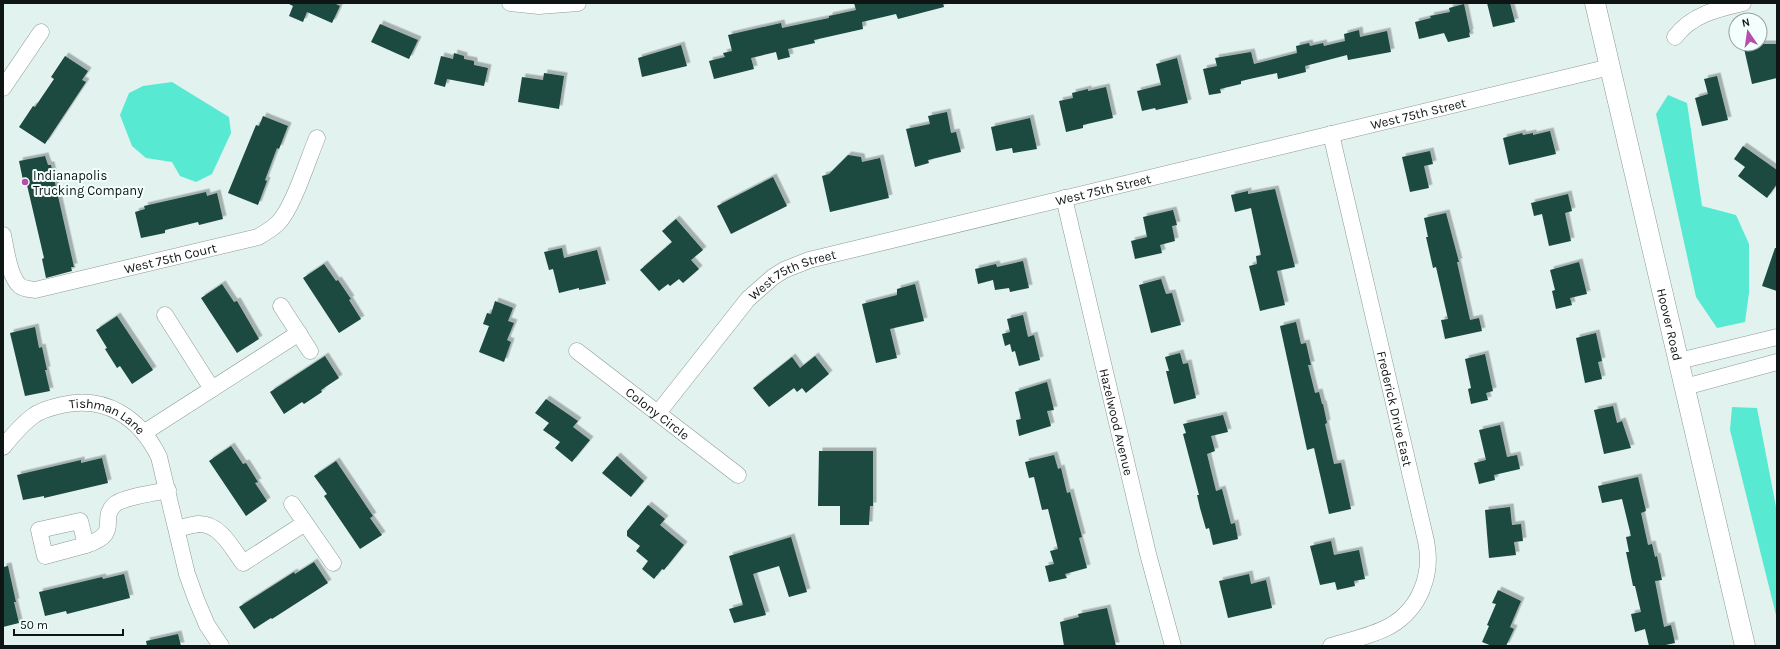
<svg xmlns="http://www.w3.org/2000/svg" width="1780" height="649" font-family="Karla,sans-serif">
  <defs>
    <filter id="shadow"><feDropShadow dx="3.5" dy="-3.5" stdDeviation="0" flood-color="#0004"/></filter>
  </defs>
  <rect width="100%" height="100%" fill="#e2f2ee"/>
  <!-- water -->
  <path fill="#58e9d2" d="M172 82 229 117 231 133 212 174 196 182 180 176 172 162 146 158 132 146 120 115 129 93 143 86Z
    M1668 95 1687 103 1702 206 1736 215 1749 244V293L1745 322 1717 328 1696 297 1656 114Z
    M1732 407 1757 408 1777 512V619L1730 430Z"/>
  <!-- building -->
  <path fill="#1b4841" filter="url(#shadow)" d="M287 3H334L340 6 332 23 307 12 303 22 289 16 293 6Z
    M854 3H943L944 7 898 19 896 14 862 22 863 29 814 40 815 43 788 49 790 57 778 60 776 52 751 58 754 69 714 79 709 61 725 57 723 53 732 51 728 35 781 23 782 28 829 18V16L856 10Z
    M1487 3H1510L1515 22 1493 27Z
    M1464 4 1470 32 1469 33 1470 37 1448 42 1444 33 1419 39 1415 22 1431 18 1430 16 1450 12 1449 8Z
    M380 24 418 40 409 59 371 42Z
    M1359 30 1360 37 1387 31 1391 52 1348 60 1347 55 1305 66 1306 72 1278 79 1277 73 1241 81V84L1220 89 1221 93 1209 95 1203 69 1217 66 1215 58 1251 52 1254 64 1297 53 1296 46 1309 43 1310 46 1323 43 1324 46 1345 41 1344 34Z
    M1743 44H1777V78L1752 84Z
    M681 45 687 66 642 77 638 58Z
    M454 53 464 56V59L474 61V65L488 68 484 86 447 79 445 87 434 84 441 56 453 59Z
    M65 56 88 71 82 80 86 82 45 144 19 127 33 106 35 107 54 79 51 77Z
    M1177 58 1188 103 1156 110 1155 108 1142 111 1137 91 1161 85 1156 64Z
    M544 73 564 76 559 109 518 102 522 77 543 80Z
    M1717 76 1728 120 1702 126 1695 98 1708 94 1704 79Z
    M1106 87 1113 118 1083 125V128L1066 132 1059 101 1073 98 1072 93 1088 89V91Z
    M947 112 951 133 956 132 961 152 928 160 929 163 915 167 906 129 930 124 928 116Z
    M263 116 288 126 279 149 277 148 265 180 267 181 258 205 228 193 256 125 259 126Z
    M1030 118 1037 149 1013 153 1012 148 996 151 991 127Z
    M1550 131 1556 154 1509 165 1503 138 1522 133 1523 135 1533 133V135Z
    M1743 146 1777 170V184L1767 198 1738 176 1745 167 1734 159Z
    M1430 151 1433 164 1424 166 1429 188 1410 192 1402 157Z
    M848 155 861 157 862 162 880 158 889 198 830 212 822 176 829 174Z
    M45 156 48 165H51L74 267H71L72 271 46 278 42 259 44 258 27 185H24L19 161Z
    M773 177 787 206 731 234 717 206Z
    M1275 189 1295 267 1277 271 1285 305 1260 311 1249 266 1257 264 1256 256 1261 255 1251 208 1235 212 1231 195 1248 191V194Z
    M206 192 207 196 217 193 223 219 199 225 198 222 165 230V233L141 238 135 212 145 209 144 206Z
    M1568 194 1572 211 1565 213 1571 241 1549 246 1542 214 1534 216 1531 203Z
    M1173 210 1177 225 1172 226 1175 241 1160 245 1162 253 1135 259 1131 241 1147 237 1143 217Z
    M1446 213 1459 262H1457L1470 320 1479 318 1482 331 1445 339 1441 320 1448 319 1436 267 1433 268 1426 237H1428L1424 218Z
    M676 219 703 250 691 260 699 269 683 283 679 279 670 286 668 284 659 291 640 270 672 242 662 231Z
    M562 248 564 258 597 250 606 284 579 290V288L559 293 553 269 549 270 544 252Z
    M1775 248H1777V291L1762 286Z
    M1023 261 1029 288 1010 292 1009 288 995 290 993 280 978 284 975 269 996 264 997 267Z
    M1579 262 1587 294 1570 298 1572 305 1556 309 1552 291 1555 290 1550 270Z
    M324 264 336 281 338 280 351 299 349 300 361 319 339 333 303 278Z
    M1161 279 1166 294 1172 293 1181 325 1151 333 1139 285Z
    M222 284 234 302 237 301 259 339 237 353 201 298Z
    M915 284 924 321 890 329 897 358 876 363 862 304 897 295V289Z
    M495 301 513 308 508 321 514 323 507 340 511 342 504 362 479 352 489 326 483 324 487 313 491 314Z
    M1023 315 1028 337 1034 335 1040 360 1019 366 1015 351 1012 352 1010 344 1005 346 1002 334 1010 332 1007 319Z
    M117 316 153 370 132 384 120 366 117 368 105 349 107 348 96 330Z
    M1296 322 1301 344 1306 343 1311 365H1308L1315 393 1319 392 1322 404H1323L1327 423 1325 424 1334 464 1341 463 1351 509 1329 514 1314 448 1307 450 1280 326Z
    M35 327 39 348 42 347 47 370H45L50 391 25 396 10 333Z
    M1596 333 1602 361 1598 362 1602 379 1585 383 1576 338Z
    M1180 353 1183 364 1188 363 1196 398 1174 404 1166 371H1169L1165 357Z
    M1485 354 1493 391 1486 393 1488 400 1471 404 1468 389 1471 388 1465 359Z
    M325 356 339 378 321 390 322 392 304 404 302 402 284 414 270 392Z
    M815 356 829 374 806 393 802 388 797 392 794 388 769 407 753 388 792 357 800 368Z
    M1047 382 1054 410 1047 411 1051 426 1019 436 1016 420 1021 419 1015 392Z
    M546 399 578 421 573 427 590 440 572 462 555 448 560 442 543 430 549 423 535 413Z
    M1613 406 1617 423 1622 421 1631 448 1604 454 1594 410Z
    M1223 415 1228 432 1211 436 1215 451 1207 454 1216 491 1222 489 1231 524 1235 523 1238 539 1213 545 1209 528 1206 529 1200 508 1197 495H1199L1183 434 1186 433 1183 424Z
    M1500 425 1507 457 1517 455 1520 469 1494 475 1495 480 1479 484 1474 463 1486 460 1479 430Z
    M231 446 243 464 246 463 258 482 255 483 267 501 246 516 209 461Z
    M819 451H873V506H870L869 525H840V506H818Z
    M1054 455 1058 469 1061 468 1067 493 1070 492 1082 537 1079 538 1087 568 1065 574 1067 578 1049 582 1045 566 1054 564 1050 551 1058 549 1048 509 1042 510 1034 477 1029 478 1025 462Z
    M617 456 644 481 631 497 602 473Z
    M102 458 108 483 44 498V496L23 500 17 475 81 460V463Z
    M336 461 373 516 370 518 382 535 360 549 324 496 327 494 314 476Z
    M1638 477 1646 511 1641 513 1648 545 1652 544 1655 557 1657 556 1662 580 1655 581 1664 627 1671 625 1675 643 1661 646H1649L1645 629 1635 632 1631 614 1641 612 1635 586H1633L1626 552H1629L1626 537 1631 536 1622 499 1602 503 1598 486Z
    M648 505 665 519 660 525 684 545 664 570 662 569 654 579 642 569 648 561 636 551 640 546 627 536V531Z
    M1510 507 1512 525 1521 524 1523 541 1514 542 1516 555 1489 558 1485 510Z
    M791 537 807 592 789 597 779 566 753 574 766 615 734 623 729 609 743 605 729 556Z
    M1331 541 1334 555 1359 550 1365 579 1354 581 1355 586 1337 590 1335 582 1320 585 1310 546Z
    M314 562 328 583 272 619 271 618 254 629 239 607 294 572 295 574Z
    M8 566 16 602H14L19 623 3 627V567Z
    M124 574 130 598 67 614 66 611 45 616 39 592 102 577 103 579Z
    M1249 574 1251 584 1266 580 1272 608 1228 618 1219 581Z
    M1498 590 1521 601 1510 627 1514 629 1506 646H1492L1482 642 1489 626 1487 625 1496 604 1492 603Z
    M1107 608 1116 646H1064L1060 622 1079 617 1078 614Z
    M178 634 181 646H147L146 641Z"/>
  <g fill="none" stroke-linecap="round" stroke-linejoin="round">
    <defs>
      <g id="minor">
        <path d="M510 3 539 6 578 3"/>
        <path d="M1675 37C1691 15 1717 9 1743 3"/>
        <path d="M3 88 41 32"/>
        <path id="s1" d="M1331 134 1426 541C1433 574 1420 609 1390 626 1372 636 1351 640 1331 646"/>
        <path id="s2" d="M1064 198 1148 554 1173 646"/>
        <path id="s3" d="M3 235C6 249 9 277 20 286 24 289 30 289 35 290L258 237C265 233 272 229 278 223 293 208 308 159 317 138"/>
        <path d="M281 306 310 351"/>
        <path d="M165 315 212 389"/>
        <path id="s4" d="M577 351 738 475"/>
        <path d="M1679 361 1777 337"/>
        <path d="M1685 387 1777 362"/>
        <path id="s5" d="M658 413 748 299 773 277 784 270 809 260 1610 67"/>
        <path d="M145 432 299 333"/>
        <path id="s6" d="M3 447C12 436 22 424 33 416 41 410 53 407 62 405 106 395 140 418 159 457L187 574 196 599 207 625 221 646"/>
        <path d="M292 504 333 563"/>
        <path d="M80 521 86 545 45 556 39 530Z"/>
        <path d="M177 529C184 527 191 525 198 524 220 523 232 548 243 563L305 523"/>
        <path d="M86 545C122 533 99 520 114 505 122 497 155 493 168 490"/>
      </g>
      <g id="tertiary">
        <path id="s7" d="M1595 3 1745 646"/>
      </g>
    </defs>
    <!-- minor casing -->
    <use href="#minor" stroke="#8c9a97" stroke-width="17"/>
    <!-- tertiary casing -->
    <use href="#tertiary" stroke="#8c9a97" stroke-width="21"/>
    <!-- minor -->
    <use href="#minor" stroke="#fff" stroke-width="16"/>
    <!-- tertiary -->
    <use href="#tertiary" stroke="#fff" stroke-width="20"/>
  </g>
  <!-- markers -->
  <circle fill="#b94dac" stroke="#f2fffc" stroke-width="1.5" cx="25" cy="182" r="4"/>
  <g text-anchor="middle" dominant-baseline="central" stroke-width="4" stroke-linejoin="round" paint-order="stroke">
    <!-- street labels -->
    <g font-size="13" fill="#0f1514" stroke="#f2fffc">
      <text stroke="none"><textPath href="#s5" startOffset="845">West 75th Street</textPath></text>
      <text stroke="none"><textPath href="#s5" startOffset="521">West 75th Street</textPath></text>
      <text stroke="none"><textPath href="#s3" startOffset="209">West 75th Court</textPath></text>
      <text stroke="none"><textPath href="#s5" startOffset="197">West 75th Street</textPath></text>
      <text stroke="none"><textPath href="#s7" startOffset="330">Hoover Road</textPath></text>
      <text stroke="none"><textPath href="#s1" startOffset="282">Frederick Drive East</textPath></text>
      <text stroke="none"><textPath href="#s4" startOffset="102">Colony Circle</textPath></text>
      <text stroke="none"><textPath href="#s6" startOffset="123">Tishman Lane</textPath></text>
      <text stroke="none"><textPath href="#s2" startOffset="230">Hazelwood Avenue</textPath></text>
    </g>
    <!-- poi labels -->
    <g font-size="13" fill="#0f1514" stroke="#f2fffc" text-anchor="start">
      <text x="33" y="175">Indianapolis<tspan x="33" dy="15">Trucking Company</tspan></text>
    </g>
  </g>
  <!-- border -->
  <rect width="1780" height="649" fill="none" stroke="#0f1514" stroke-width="8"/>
  <!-- north arrow -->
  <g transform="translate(1748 32) rotate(347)"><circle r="19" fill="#f2fffc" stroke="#97a19f"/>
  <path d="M0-3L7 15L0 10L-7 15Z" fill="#b94dac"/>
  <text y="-6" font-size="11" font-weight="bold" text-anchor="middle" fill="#0f1514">N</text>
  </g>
  <!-- scale -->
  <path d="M14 629v6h109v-6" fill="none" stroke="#0f1514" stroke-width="2"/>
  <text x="20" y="629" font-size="12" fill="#0f1514" stroke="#f2fffc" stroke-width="3" paint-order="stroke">50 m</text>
</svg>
